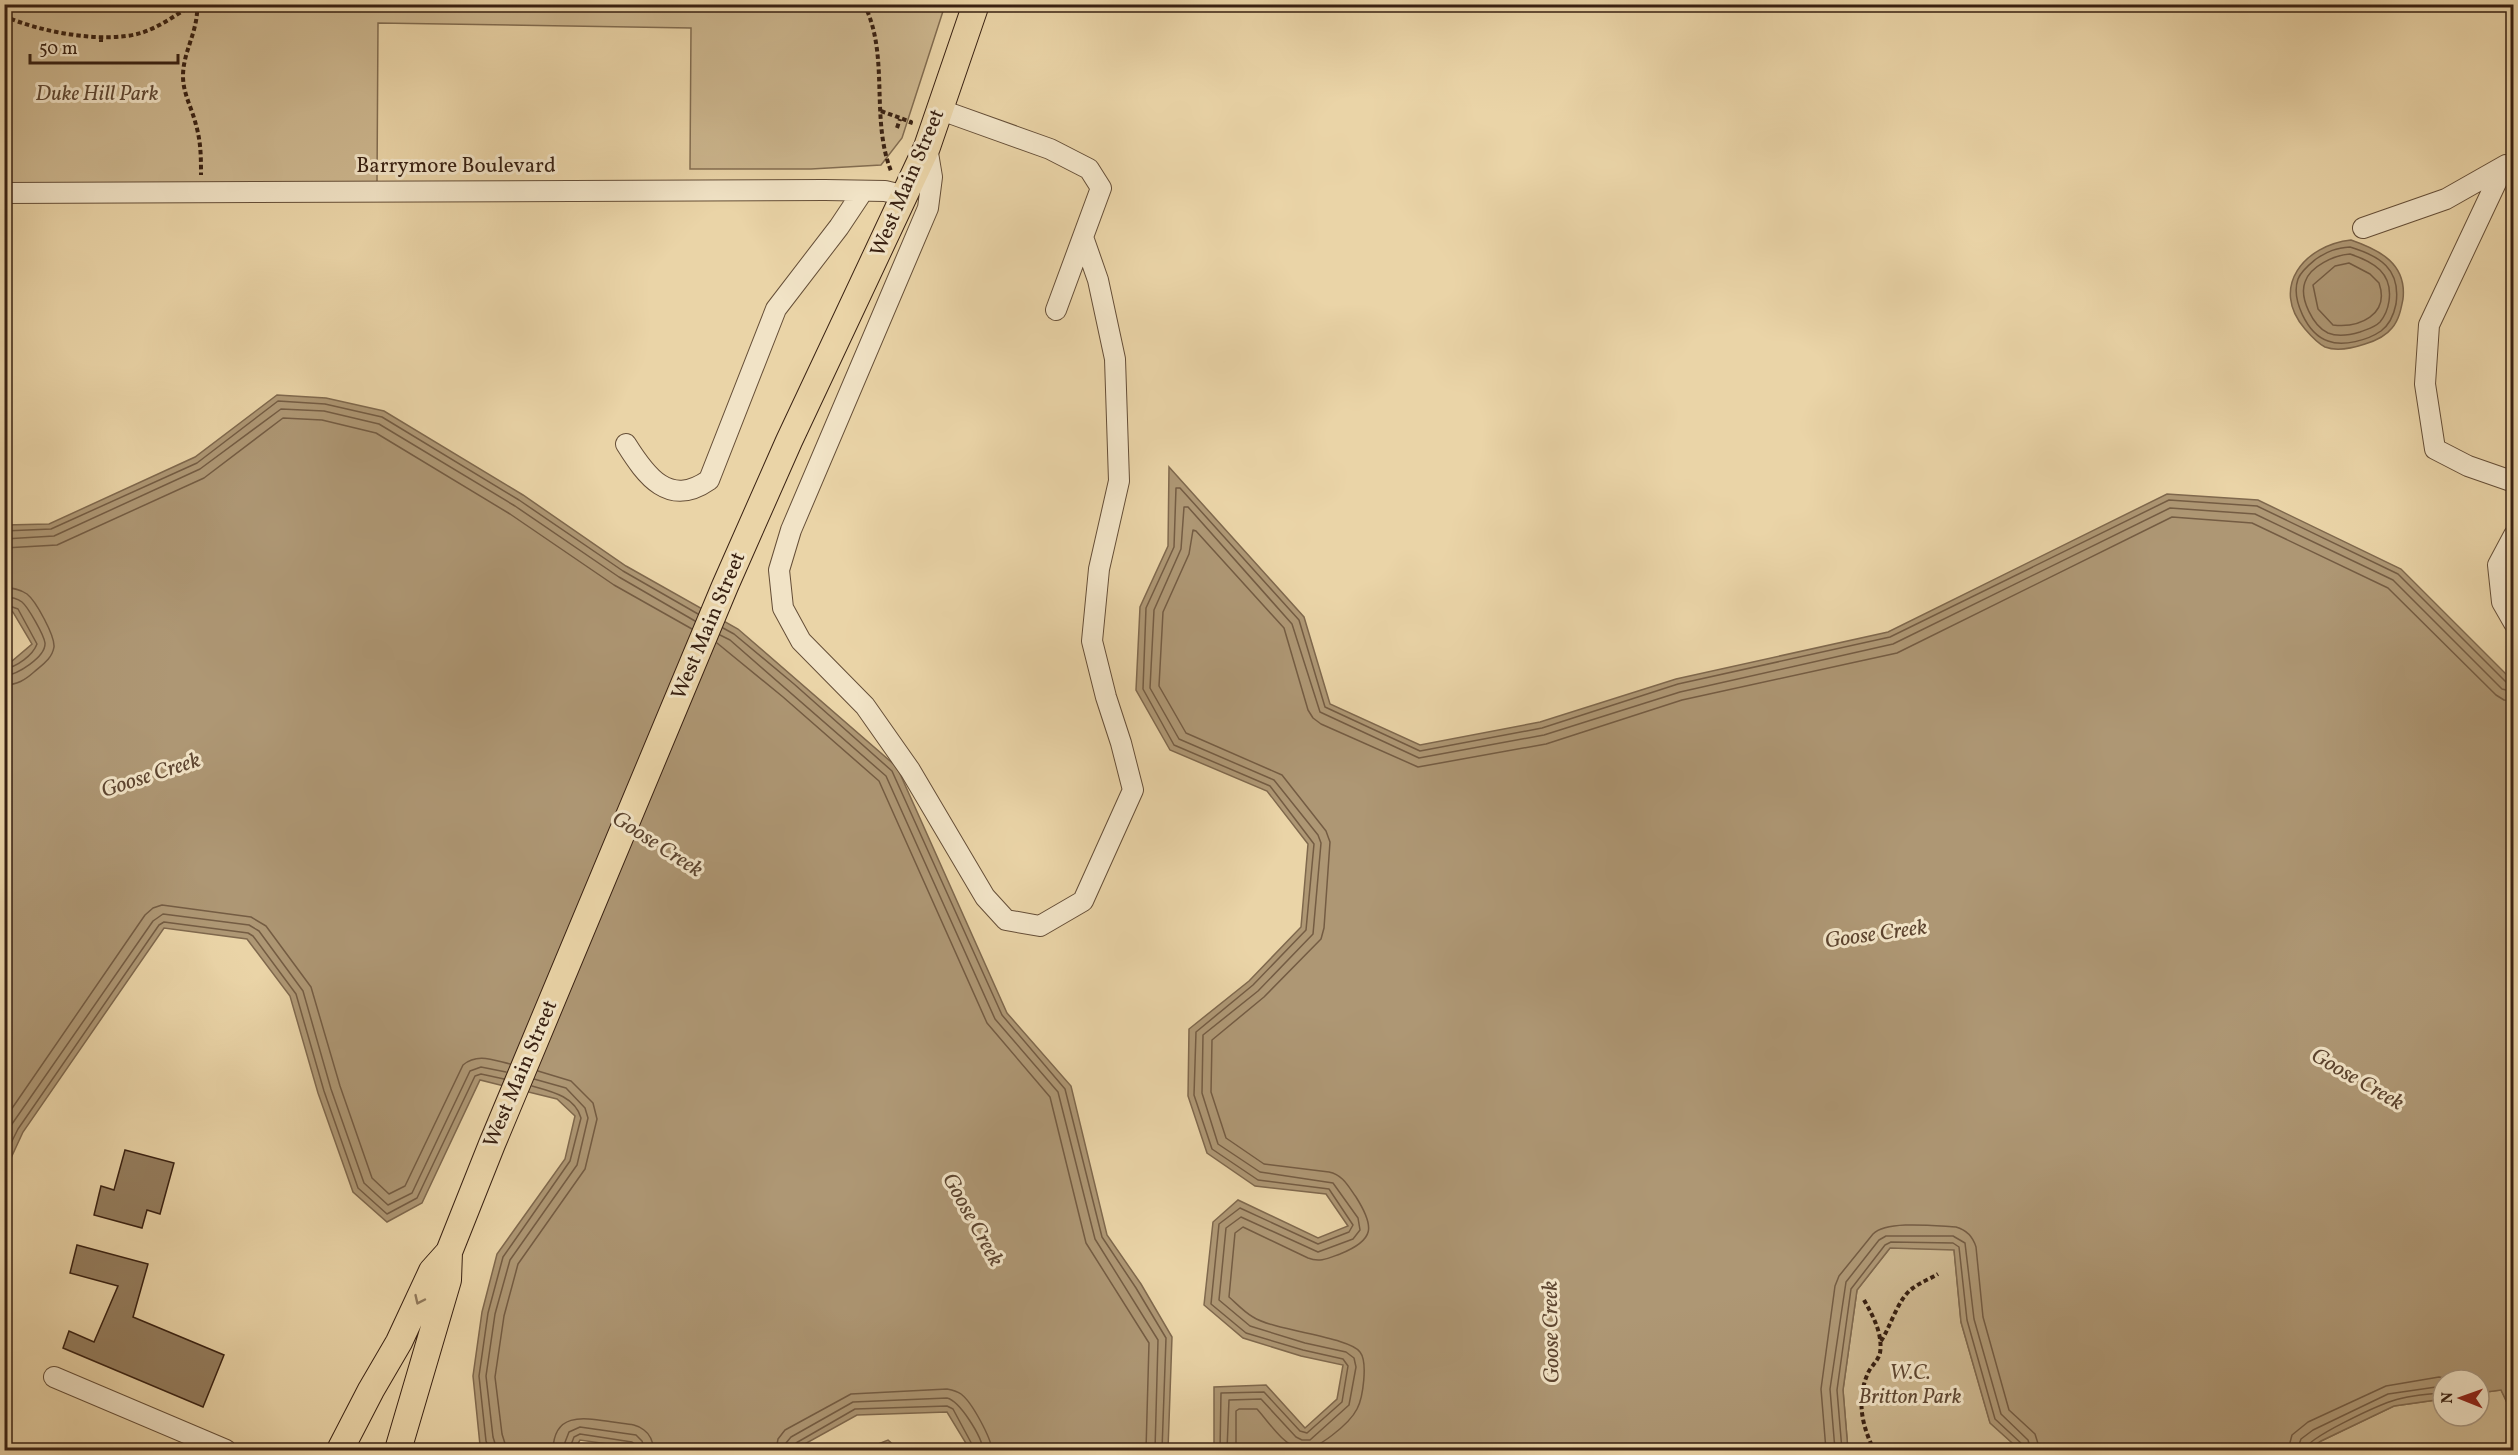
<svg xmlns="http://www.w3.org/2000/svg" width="2518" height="1455" font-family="Vollkorn,serif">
  <rect width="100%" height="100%" fill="#ead4a7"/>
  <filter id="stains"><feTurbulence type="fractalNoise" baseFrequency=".00333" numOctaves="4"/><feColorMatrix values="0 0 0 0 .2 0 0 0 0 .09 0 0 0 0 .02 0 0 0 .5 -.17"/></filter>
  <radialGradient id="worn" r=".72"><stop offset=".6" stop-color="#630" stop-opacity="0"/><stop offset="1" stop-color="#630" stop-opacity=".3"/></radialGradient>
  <!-- green -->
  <path fill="#ccb68e" stroke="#826c50" stroke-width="1.5" d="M4 5H945L902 138 881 165 811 169H690L691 28 378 23 377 184 5 186Z
    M1890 1248 1954 1249 1961 1322 1990 1422 2020 1450H1848L1843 1390 1857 1290Z
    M2501 1390 2513 1415V1450H2308L2321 1441 2394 1406 2443 1399V1416H2479V1393Z"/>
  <!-- water -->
  <path fill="#ae9774" stroke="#7f684d" stroke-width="1.5" d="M2351 240C2380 250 2407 264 2403 299 2401 309 2399 320 2392 328 2385 337 2375 341 2365 344 2353 348 2338 352 2325 347 2317 343 2311 336 2305 329 2269 287 2305 245 2351 240Z
    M277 395 326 398 384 411 523 495 626 566 738 629 897 767 1007 1013 1071 1086 1107 1235 1141 1284 1172 1337 1168 1450H970L947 1412 857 1415 794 1450H650L580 1440 574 1450H486L480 1445 473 1376 482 1312 497 1254 565 1159 575 1116 557 1099 480 1080 422 1203 387 1222 353 1192 318 1093 290 996 247 939 164 928 23 1132 5 1171V663L12 661 32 644 13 612 5 609V525L49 524 195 457Z
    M1169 467 1304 617 1330 704 1420 745 1540 722 1676 679 1888 632 2167 494 2258 500 2401 569 2513 681V1415L2501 1390 2479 1393V1380H2443V1399L2394 1406 2321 1441 2308 1450H2020L1990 1423 1961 1322 1954 1250 1890 1248 1857 1290 1843 1390 1848 1450H1214V1387L1266 1385 1305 1428 1337 1399 1343 1365 1301 1356 1243 1338 1204 1305 1213 1222 1238 1200 1318 1238 1348 1226 1326 1194 1255 1186 1207 1153 1188 1096 1189 1029 1249 981 1301 927 1308 844 1267 791 1170 750 1136 690 1140 607 1168 546Z
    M888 1440 899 1450H863Z"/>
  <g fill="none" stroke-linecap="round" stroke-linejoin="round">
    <!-- shore -->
    <path stroke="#745c43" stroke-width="1.5" d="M2350 247C2380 256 2401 269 2396 304 2394 314 2389 325 2381 331 2368 340 2343 347 2328 341 2307 334 2291 299 2298 279 2301 271 2310 264 2316 259 2328 251 2336 248 2350 247Z
      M2350 254C2374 262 2393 273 2389 301 2388 308 2385 316 2380 322 2374 328 2367 329 2360 332 2350 335 2338 337 2328 333 2313 326 2299 298 2305 282 2310 266 2335 255 2350 254Z
      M2349 263 2370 274 2379 283C2390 315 2359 328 2333 325L2318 309 2313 285 2335 266Z
      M4 531 51 529 197 463 278 401 325 404 382 417 519 500 623 571 698 614
      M4 539 54 536 200 469 281 409 324 411 379 424 515 506 619 577 695 621
      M4 548 57 545 204 478 283 418 322 420 376 433 510 514 614 585 692 629
      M4 587C12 588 20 589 27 594 36 601 55 636 54 647 52 659 42 665 34 672 25 680 17 685 4 685
      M4 597C10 597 17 598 22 602 28 607 44 635 45 643 46 657 17 675 4 676
      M4 604 18 609 37 644C33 655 17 667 4 669
      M723 628 734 634 794 684 892 771 1002 1015 1065 1089 1102 1237 1136 1288 1166 1338 1162 1450
      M720 635 730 640 886 776 995 1019 1058 1092 1095 1239 1158 1340 1155 1450
      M717 643 783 697 879 781 987 1023 1050 1097 1086 1243 1149 1343 1146 1450
      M4 1120 145 915 153 908 162 905 251 917 266 926 311 987 340 1086 372 1178 389 1194 405 1186 463 1065C477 1053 493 1060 510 1064
      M4 1140 12 1124 153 921 163 914 249 925 259 931 303 991 331 1089 364 1183 388 1205 412 1193 470 1071 481 1067 506 1072
      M4 1157 18 1129 159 925 164 922 248 933 253 936 296 994 324 1091 358 1188 387 1214 417 1198 475 1076 481 1074 504 1079
      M490 1450 486 1441 479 1376 488 1313 503 1257 570 1161 581 1118C575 1096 550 1091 532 1086
      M497 1450 493 1437 486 1376 495 1314 510 1260 577 1165 588 1118 585 1108 566 1088 534 1079
      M507 1450 502 1434 495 1377 504 1316 518 1264 585 1169 597 1119 593 1103 571 1081 538 1071
      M553 1450C554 1411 585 1418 613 1422 623 1424 636 1423 644 1430 651 1435 653 1442 654 1450
      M562 1450 569 1432 580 1427 636 1435 642 1441 645 1450
      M569 1450 574 1437 580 1434 632 1442 636 1445 637 1450
      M776 1450 778 1439 785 1430 851 1394 947 1389C952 1390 957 1391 961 1394 972 1402 991 1438 992 1450
      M785 1450 786 1443 791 1437 853 1402 947 1398C960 1401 982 1437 983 1450
      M792 1450 796 1443 855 1409 947 1406 953 1409 975 1450
      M1220 1450 1221 1393 1264 1392 1300 1431 1307 1433 1342 1402 1348 1366 1343 1359 1303 1350 1246 1333 1211 1304 1219 1224 1240 1208 1318 1244 1349 1232 1353 1225 1329 1189 1258 1180 1212 1149 1194 1095 1196 1032 1253 985 1306 930 1314 844 1270 786 1174 745 1143 689 1146 608 1174 547 1176 488H1180L1299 620 1325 707 1420 751 1542 728 1678 684 1890 637 2169 500 2257 506 2398 574 2507 683 2514 685
      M1227 1450 1229 1400 1261 1399 1296 1437 1302 1440H1310L1349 1405 1356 1367 1354 1358 1346 1352 1305 1343 1250 1326 1219 1300 1226 1228 1241 1217 1318 1252 1353 1239 1360 1230 1358 1218 1333 1183 1260 1172 1218 1144 1202 1093 1203 1035 1258 991 1313 934 1321 843 1318 835 1274 780 1179 739 1150 688 1154 610 1181 549 1184 507H1188L1292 624 1320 712 1419 758 1544 735 1680 692 1893 644 2170 508 2255 514 2393 580 2502 689 2514 692
      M1236 1450V1411L1239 1409H1257C1268 1421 1283 1445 1300 1449 1315 1453 1350 1423 1357 1409 1363 1398 1368 1362 1360 1352 1350 1337 1275 1331 1253 1317 1244 1312 1236 1303 1229 1297L1235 1233 1243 1227 1308 1258C1320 1263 1329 1258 1340 1254 1375 1240 1375 1227 1356 1197 1348 1186 1343 1175 1329 1172L1264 1164 1226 1138 1211 1092 1212 1040 1264 997 1321 939 1324 928 1330 842 1326 831 1282 775 1186 733 1159 686 1163 612 1189 554 1193 530 1196 531 1284 628 1308 710 1313 718 1321 724 1418 767 1546 744 1682 700 1897 653 2172 517 2252 523 2388 588 2496 695 2504 700 2514 701
      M1826 1450 1821 1389 1835 1286 1839 1276 1873 1234C1887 1220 1936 1226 1956 1227 1967 1230 1973 1237 1976 1247L1983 1317 2009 1410 2035 1434 2040 1450
      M1835 1450 1830 1389 1846 1282 1879 1240 1886 1236H1953L1965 1243 1974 1319 2001 1414 2028 1440 2031 1450
      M1842 1450 1837 1390 1851 1289 1885 1245 1891 1242 1953 1243 1959 1247 1967 1320 1995 1419 2022 1444 2024 1450
      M2288 1450 2292 1435 2308 1422 2386 1386 2439 1377 2454 1380
      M2297 1450 2301 1439 2313 1430 2388 1394 2443 1386
      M2305 1450C2306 1438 2377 1406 2392 1401 2407 1396 2427 1394 2443 1393"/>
  </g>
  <!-- building -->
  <path fill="#957e5f" stroke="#392112" stroke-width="1.5" d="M125 1150 174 1163 160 1214 147 1210 142 1228 94 1215 101 1186 114 1190Z
    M77 1245 148 1264 133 1317 224 1355 203 1407 63 1348 69 1331 94 1342 118 1286 70 1273Z"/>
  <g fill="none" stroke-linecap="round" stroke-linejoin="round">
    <defs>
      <path id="minor" d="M941 110 1050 149 1089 169 1101 188 1056 310
        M927 147 932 177 928 208 791 530 779 570 783 608 801 641 865 706 910 770 985 897 1006 920 1040 926 1083 901 1133 790 1121 743 1106 697 1092 641 1099 569 1119 481 1115 359 1098 280 1083 237
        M2504 166 2429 325 2425 384 2435 449 2468 466 2514 482
        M4 193 825 190 885 191 906 196
        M2363 228 2446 199 2506 165
        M626 444C646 476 669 508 709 480L776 309 839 227 863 191
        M2514 535 2498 565 2502 602 2514 623
        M54 1377 226 1450"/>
      <path id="major" d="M340 1450 371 1390 399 1342 432 1271 449 1252
        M398 1450 448 1280 449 1252 492 1144 725 586 789 441 927 147 976 4"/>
    </defs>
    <!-- minor casing -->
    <use href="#minor" stroke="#654e37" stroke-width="22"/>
    <!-- major casing -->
    <use href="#major" stroke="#392112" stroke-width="28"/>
    <!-- path -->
    <path stroke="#392112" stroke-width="4" stroke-dasharray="4.5 3" stroke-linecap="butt" d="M197 4C199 30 183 51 183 76 183 94 192 108 196 125 201 142 201 158 201 175
      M864 4C890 55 870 118 891 171
      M4 16C40 32 103 44 141 33 160 27 177 14 194 4
      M101 42V36
      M881 111 911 122 910 125
      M897 128 900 119
      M1864 1300C1873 1316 1883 1334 1880 1353 1878 1361 1871 1366 1868 1373 1856 1400 1862 1426 1874 1450
      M1881 1341C1891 1326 1898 1298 1913 1288 1921 1282 1930 1279 1938 1274"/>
    <!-- minor -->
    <use href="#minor" stroke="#f1e3c6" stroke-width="20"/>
    <!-- major -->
    <use href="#major" stroke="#ead4a7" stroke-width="26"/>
  </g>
  <!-- one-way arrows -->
  <defs><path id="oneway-chevron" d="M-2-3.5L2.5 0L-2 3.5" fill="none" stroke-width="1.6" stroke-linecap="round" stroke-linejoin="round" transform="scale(1.5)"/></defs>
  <use stroke="#927a5c" href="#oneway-chevron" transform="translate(419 1300) rotate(115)"/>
  <g text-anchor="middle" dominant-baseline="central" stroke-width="6" stroke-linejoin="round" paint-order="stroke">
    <!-- park labels -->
    <g font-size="21" font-style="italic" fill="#5e4631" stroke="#f1e3c6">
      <text x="97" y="94">Duke Hill Park</text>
      <text x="1910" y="1373">W.C.<tspan x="1910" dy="24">Britton Park</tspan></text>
    </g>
    <!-- street labels -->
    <g font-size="21" fill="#392112" stroke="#f1e3c6">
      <text x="456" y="166">Barrymore Boulevard</text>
      <text transform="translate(908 183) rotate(-67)">West Main Street</text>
      <text transform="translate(709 626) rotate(-67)">West Main Street</text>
      <text transform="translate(521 1074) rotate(-67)">West Main Street</text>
    </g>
    <!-- water labels -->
    <g font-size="22" font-style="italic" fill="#5c442f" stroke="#f1e3c6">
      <text transform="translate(151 776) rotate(-18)">Goose Creek</text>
      <text transform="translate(657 845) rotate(33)">Goose Creek</text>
      <text transform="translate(1876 935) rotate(-8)">Goose Creek</text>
      <text transform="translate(2357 1080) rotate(30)">Goose Creek</text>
      <text transform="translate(972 1220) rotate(61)">Goose Creek</text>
      <text transform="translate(1552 1332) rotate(-91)">Goose Creek</text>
    </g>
  </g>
  <!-- margin -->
  <rect width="2518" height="1455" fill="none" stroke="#ead4a7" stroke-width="24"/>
  <rect x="6" y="6" width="2506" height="1443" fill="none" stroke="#392112" stroke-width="3"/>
  <rect x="12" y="12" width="2494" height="1431" fill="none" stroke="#392112" stroke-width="1.5"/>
  <!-- north arrow -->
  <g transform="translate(2461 1398) rotate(271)"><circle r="28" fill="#f1e3c6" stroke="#a7957e" stroke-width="1.5"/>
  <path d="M0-4.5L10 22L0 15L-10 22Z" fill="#8f2418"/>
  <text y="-9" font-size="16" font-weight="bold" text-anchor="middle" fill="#392112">N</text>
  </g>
  <!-- scale -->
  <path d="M30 54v9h148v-9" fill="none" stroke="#392112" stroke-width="3"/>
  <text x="39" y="54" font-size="18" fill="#392112" stroke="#f1e3c6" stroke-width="4.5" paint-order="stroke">50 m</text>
  <rect width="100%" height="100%" filter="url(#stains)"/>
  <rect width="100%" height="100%" fill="url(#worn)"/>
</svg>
